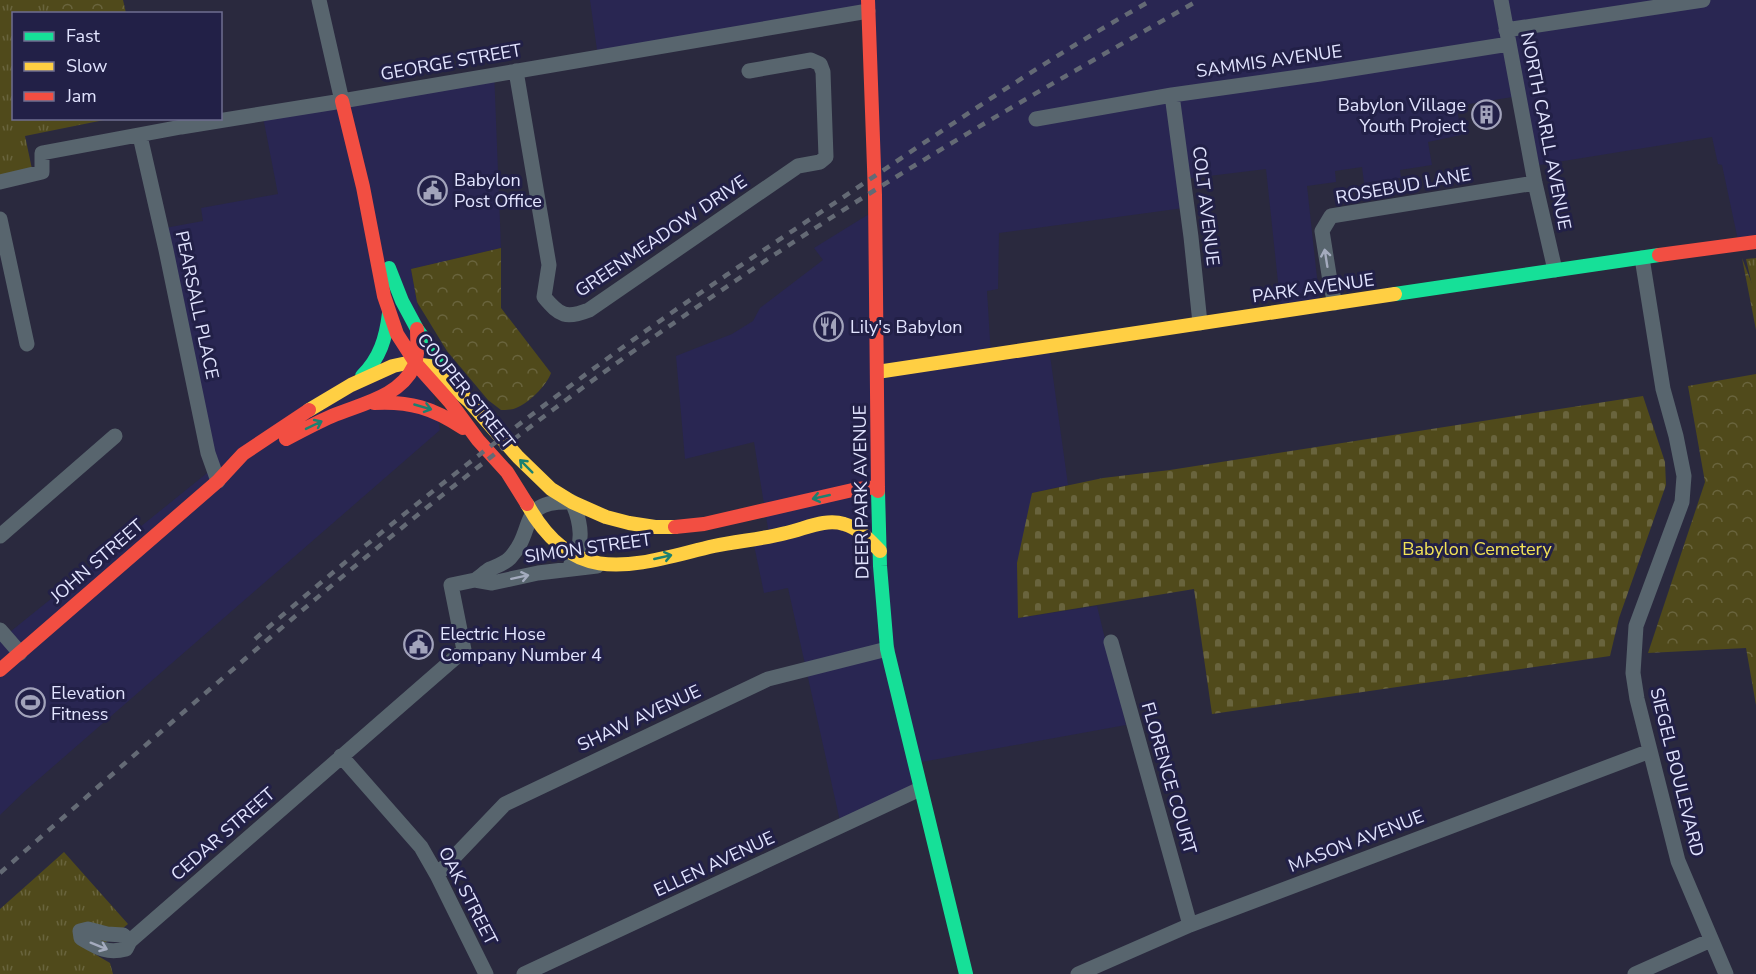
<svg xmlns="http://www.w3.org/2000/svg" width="1756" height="974" font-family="'Nunito Sans',sans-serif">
  <defs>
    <pattern id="grass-tufts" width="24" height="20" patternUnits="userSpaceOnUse" patternTransform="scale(1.5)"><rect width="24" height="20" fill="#504a1b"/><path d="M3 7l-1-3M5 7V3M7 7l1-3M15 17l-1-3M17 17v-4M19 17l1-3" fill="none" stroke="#69643d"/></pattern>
    <pattern id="forest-crowns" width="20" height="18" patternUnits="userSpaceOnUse" patternTransform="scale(1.5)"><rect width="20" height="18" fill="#504a1b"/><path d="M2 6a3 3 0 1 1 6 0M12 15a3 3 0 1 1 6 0" fill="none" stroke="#69643d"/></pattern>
    <pattern id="cemetery-stones" width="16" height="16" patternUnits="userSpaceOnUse" patternTransform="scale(1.5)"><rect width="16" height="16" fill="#504a1b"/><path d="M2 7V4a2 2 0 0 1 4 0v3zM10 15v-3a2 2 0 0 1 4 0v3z" fill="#69643d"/></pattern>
  </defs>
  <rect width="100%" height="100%" fill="#2a293e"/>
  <!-- built -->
  <path fill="#292652" d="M590 0H1756V242L1739 245 1722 165 1718 164 1712 137 1539 165 1525 95 1457 106 1461 135 1428 142 1432 165 1400 170 1401 178 1364 183 1362 167 1335 171 1336 182 1307 186 1320 305 1281 310 1266 169 1184 179 1191 207 999 233 998 289 987 291 991 356 1049 348 1068 485 1032 493 1018 618 1097 606 1126 725 916 763 921 788 842 830 788 588 764 593 754 545 770 541 754 442 685 459 676 356 732 334 753 321 760 308 823 260 814 248 869 214 865 13 598 57Z
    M494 70 501 248 411 269 440 430 25 791 0 815V640L217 465 165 228 203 221 201 208 278 194 263 117Z"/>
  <!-- grass -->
  <path fill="url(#grass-tufts)" d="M0 0H122L125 13 14 14V118L109 119 25 136 32 169 0 176Z
    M1756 258V303L1746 259Z
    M64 852 128 924 93 953 110 963 113 974H0V909Z"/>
  <!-- forest -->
  <path fill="url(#forest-crowns)" d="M53 0H123L126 13H57Z
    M501 248V308L551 373C547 385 528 404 516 408 511 410 505 410 501 410L488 400 447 351 417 302 411 269Z
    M1742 258 1756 294V330Z
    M1756 374V705L1746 648 1648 653 1705 482 1688 386Z"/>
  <!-- cemetery -->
  <path fill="url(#cemetery-stones)" d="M1643 396 1665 462 1666 485 1619 618 1610 656 1212 714 1194 589 1018 618 1017 563 1032 493 1103 478 1170 470Z"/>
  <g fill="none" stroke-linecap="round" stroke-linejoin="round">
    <!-- street -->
    <path stroke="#58656e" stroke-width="15" d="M319 0 342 101
      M1501 0 1535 183 1555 270
      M1506 30 1703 0
      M516 71 549 265 544 297C560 316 566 319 589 310L798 166 820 162 826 157 823 72 820 64 811 60 749 71
      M1172 95 1191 237 1200 323
      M1036 119 1172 95 1320 74 1509 44
      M140 136 166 250 208 453 218 481
      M0 182 42 172V153L181 127 342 101 868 11
      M0 219 27 344
      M1642 258 1663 389 1676 436 1684 476 1682 502 1636 626 1633 673 1637 699 1678 861 1726 974
      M1335 303 1331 287 1322 231 1331 216 1535 183
      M0 536 115 436
      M475 580C480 577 485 572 490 569 497 566 504 564 510 558 537 529 516 500 572 502 581 521 585 545 571 564
      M0 630 20 653
      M1111 642 1190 925
      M341 756 421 847 437 875 486 974
      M437 875 505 804 768 679 887 649
      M130 941 123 935 107 934 88 929 80 931 81 938C98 948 107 954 126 949L130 941 464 650 451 585 475 580 492 583 538 573 597 566
      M524 974 920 789
      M1078 974 1190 925 1650 751
      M1635 974 1711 940"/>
    <!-- fast -->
    <path stroke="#16e098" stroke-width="14" d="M389 268 402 301 417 329 451 376
      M1395 294 1659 255
      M362 376C380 358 386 338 389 313
      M878 491 880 566 887 649 966 974"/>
    <!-- slow -->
    <path stroke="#ffcf43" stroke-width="14" d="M877 372 1395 294
      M309 410 351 385 393 366 407 363 429 366 469 401 518 457 551 489 572 502 606 517 629 523 655 527H675
      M527 504C575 591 636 564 714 546 738 541 763 539 786 533 805 529 825 518 844 524 859 528 870 541 880 551"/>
    <!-- jam -->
    <path stroke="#f24e42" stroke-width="14" d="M868 0 875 195 878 491
      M342 101 363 187 384 296 397 334 417 365 450 402 478 440 507 472 527 504
      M1659 255 1756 242
      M374 403C410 401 433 408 463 428
      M286 439C301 431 316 423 332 416 360 404 400 397 414 366 419 354 417 341 417 329
      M675 527 704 524 857 489 878 487
      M0 670 218 481 243 454 309 410"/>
    <!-- rail -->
    <path stroke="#646a75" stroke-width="4.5" stroke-dasharray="8 8" stroke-linecap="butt" d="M255 639C372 537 494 441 619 350 691 298 765 249 839 200 942 131 1044 60 1152 0
      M0 873C204 694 407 512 628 355 716 293 805 233 896 177 996 115 1097 58 1199 0"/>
  </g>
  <!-- one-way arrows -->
  <defs><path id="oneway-shaft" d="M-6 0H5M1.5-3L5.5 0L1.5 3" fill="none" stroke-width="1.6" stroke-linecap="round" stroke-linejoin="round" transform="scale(1.5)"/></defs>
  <g stroke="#a4abbe">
    <use href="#oneway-shaft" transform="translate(1326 258) rotate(-99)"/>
    <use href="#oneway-shaft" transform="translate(520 577) rotate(-12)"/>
    <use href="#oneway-shaft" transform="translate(99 946) rotate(22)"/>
  </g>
  <g stroke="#1c8070">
    <use href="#oneway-shaft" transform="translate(423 407) rotate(16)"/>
    <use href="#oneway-shaft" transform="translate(314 425) rotate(-26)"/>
    <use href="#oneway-shaft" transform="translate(526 466) rotate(-135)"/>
    <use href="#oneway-shaft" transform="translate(821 497) rotate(167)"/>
    <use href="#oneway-shaft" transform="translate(663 557) rotate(-13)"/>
  </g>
  <!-- icons -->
  <defs>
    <symbol id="building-ring" viewBox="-11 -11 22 22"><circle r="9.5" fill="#222047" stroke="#a2a3bb" stroke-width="1.5"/><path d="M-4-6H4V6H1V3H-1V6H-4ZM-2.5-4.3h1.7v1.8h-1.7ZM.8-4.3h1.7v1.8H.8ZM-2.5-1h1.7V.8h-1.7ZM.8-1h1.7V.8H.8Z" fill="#a2a3bb"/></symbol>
    <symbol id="civic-ring" viewBox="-11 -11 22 22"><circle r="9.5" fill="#222047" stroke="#a2a3bb" stroke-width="1.5"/><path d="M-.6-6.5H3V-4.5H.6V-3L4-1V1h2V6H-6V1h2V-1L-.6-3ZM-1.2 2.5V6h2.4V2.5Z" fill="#a2a3bb"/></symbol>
    <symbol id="restaurant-ring" viewBox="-11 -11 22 22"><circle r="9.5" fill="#222047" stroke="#a2a3bb" stroke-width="1.5"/><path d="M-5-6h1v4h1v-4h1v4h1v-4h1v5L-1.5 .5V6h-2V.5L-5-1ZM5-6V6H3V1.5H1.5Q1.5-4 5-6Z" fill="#a2a3bb"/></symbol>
    <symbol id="stadium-ring" viewBox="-11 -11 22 22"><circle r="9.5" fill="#222047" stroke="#a2a3bb" stroke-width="1.5"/><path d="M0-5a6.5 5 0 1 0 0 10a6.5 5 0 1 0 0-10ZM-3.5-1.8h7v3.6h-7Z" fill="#a2a3bb"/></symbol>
  </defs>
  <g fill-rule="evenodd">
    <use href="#building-ring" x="1470" y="98" width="33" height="33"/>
    <use href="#civic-ring" x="416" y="174" width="33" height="33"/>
    <use href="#restaurant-ring" x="812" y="310" width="33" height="33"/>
    <use href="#civic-ring" x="402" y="628" width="33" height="33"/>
    <use href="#stadium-ring" x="14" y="686" width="33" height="33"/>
  </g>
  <g text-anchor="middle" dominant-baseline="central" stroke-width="6" stroke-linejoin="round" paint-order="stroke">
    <!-- street labels -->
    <g font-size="18" fill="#e2e4ff" stroke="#222047">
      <text transform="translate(1269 61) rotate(-8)">SAMMIS AVENUE</text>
      <text transform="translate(451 62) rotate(-10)">GEORGE STREET</text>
      <text transform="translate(1546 131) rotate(79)">NORTH CARLL AVENUE</text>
      <text transform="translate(1403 186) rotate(-10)">ROSEBUD LANE</text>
      <text transform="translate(1206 206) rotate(83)">COLT AVENUE</text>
      <text transform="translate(661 236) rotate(-34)">GREENMEADOW DRIVE</text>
      <text transform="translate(1313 288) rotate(-8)">PARK AVENUE</text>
      <text transform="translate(197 305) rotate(78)">PEARSALL PLACE</text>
      <text transform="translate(466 391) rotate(51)">COOPER STREET</text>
      <text transform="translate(861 492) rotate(-91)">DEER PARK AVENUE</text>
      <text transform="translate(588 548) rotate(-8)">SIMON STREET</text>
      <text transform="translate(97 561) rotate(-41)">JOHN STREET</text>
      <text transform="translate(639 718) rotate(-25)">SHAW AVENUE</text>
      <text transform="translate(1677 772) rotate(76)">SIEGEL BOULEVARD</text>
      <text transform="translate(1169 778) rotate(74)">FLORENCE COURT</text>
      <text transform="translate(223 834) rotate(-41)">CEDAR STREET</text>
      <text transform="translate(1356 841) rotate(-21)">MASON AVENUE</text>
      <text transform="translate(714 864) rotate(-25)">ELLEN AVENUE</text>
      <text transform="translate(468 896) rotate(63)">OAK STREET</text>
    </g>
    <!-- poi labels -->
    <g font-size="18" fill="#e2e4ff" stroke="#222047" text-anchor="start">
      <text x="1466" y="105" text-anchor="end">Babylon Village<tspan x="1466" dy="21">Youth Project</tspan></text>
      <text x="454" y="180">Babylon<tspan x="454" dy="21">Post Office</tspan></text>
      <text x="850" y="327">Lily's Babylon</text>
      <text x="440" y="634">Electric Hose<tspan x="440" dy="21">Company Number 4</tspan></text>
      <text x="51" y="693">Elevation<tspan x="51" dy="21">Fitness</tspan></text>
    </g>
    <!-- park labels -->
    <g font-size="18" fill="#f3e357" stroke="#222047">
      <text x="1477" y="549">Babylon Cemetery</text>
    </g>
  </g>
  <!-- legend -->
  <rect x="12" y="12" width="210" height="108" fill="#222047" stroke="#6f6e91" stroke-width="1.5"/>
  <rect x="24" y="32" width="30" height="9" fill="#16e098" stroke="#6f6e91" stroke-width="1.5"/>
  <text x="66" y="42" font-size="18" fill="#e2e4ff">Fast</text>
  <rect x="24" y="62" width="30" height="9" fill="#ffcf43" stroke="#6f6e91" stroke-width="1.5"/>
  <text x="66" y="72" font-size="18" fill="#e2e4ff">Slow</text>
  <rect x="24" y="92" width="30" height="9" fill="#f24e42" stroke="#6f6e91" stroke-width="1.5"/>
  <text x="66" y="102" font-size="18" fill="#e2e4ff">Jam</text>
</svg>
